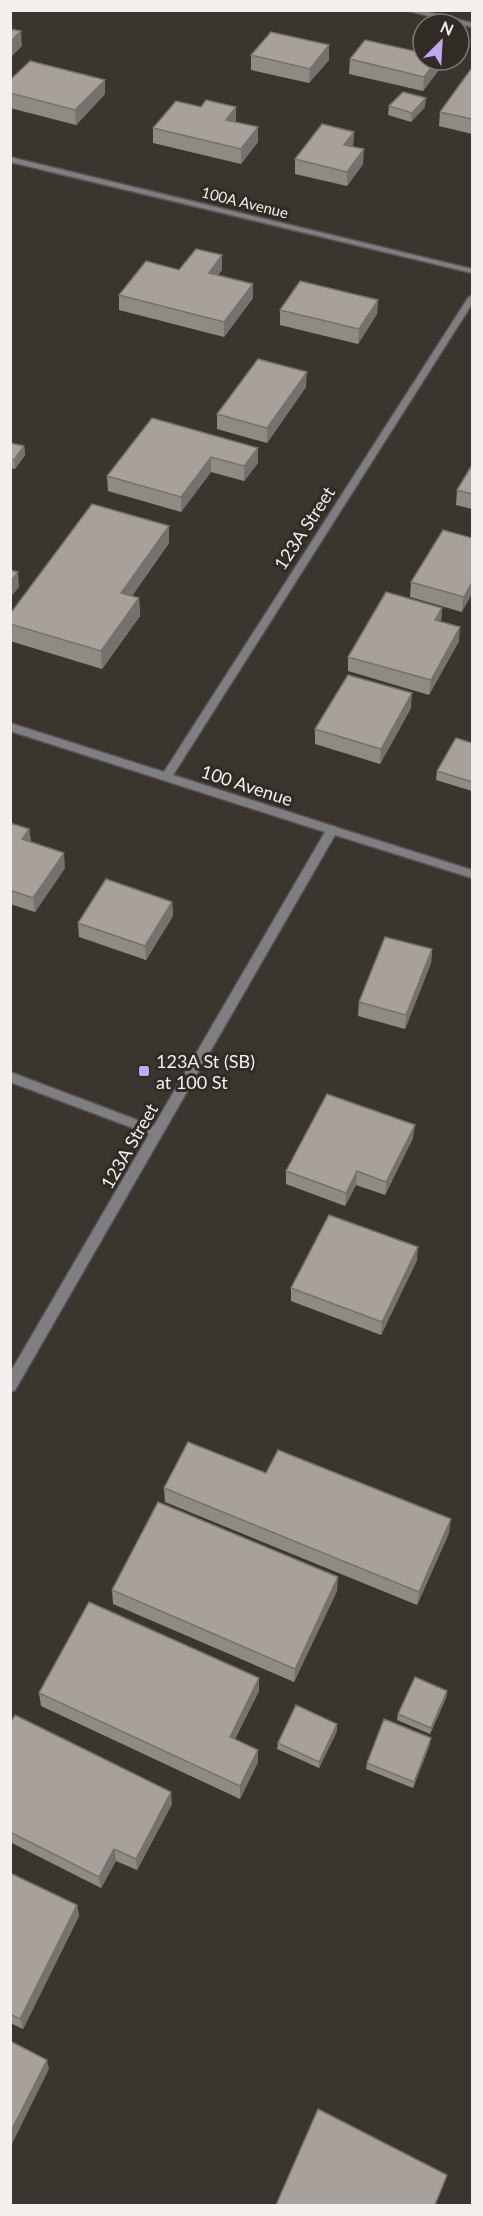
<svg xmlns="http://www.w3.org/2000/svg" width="483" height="2216" font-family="Lato,sans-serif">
  <rect width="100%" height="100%" fill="#3b3530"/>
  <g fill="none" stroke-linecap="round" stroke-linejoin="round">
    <defs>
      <path id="service" d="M10 1072 161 1129 163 1132 161 1135 157 1137 10 1082Z"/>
      <path id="minor" d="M405 10H420L472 23V27Z
        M10 157 472 269V273L10 162Z
        M472 295V304L173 775 336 827 337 830 336 833H328L10 731V723L164 772 468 298Z"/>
      <path id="tertiary" d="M332 826 472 870V878L335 835 15 1390 10 1392V1373L328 827Z"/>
    </defs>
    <!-- service casing -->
    <use href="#service" stroke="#58534e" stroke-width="3"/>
    <!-- minor casing -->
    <use href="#minor" stroke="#58534e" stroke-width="3"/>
    <!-- tertiary casing -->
    <use href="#tertiary" stroke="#58534e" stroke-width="3"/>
    <!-- service -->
    <use href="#service" fill="#7f7e82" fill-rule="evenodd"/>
    <!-- minor -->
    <use href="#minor" fill="#7f7e82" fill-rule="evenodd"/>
    <!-- tertiary -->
    <use href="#tertiary" fill="#7f7e82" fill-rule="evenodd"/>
  </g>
  <!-- wall -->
  <path fill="#908a85" d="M329 45V60L309 83 251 70V55Z
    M350 59 438 71 423 91 349 74Z
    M472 69V134L439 126 440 112Z
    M10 80 105 94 76 125 10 108Z
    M389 106 425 107 411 122 388 115Z
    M236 122 258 142 241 164 153 143V128Z
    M354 132 353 147 363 164 347 186 295 174V159Z
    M222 255V270L218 275 253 298 224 337 119 310V295L179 270Z
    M378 300 377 314 358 344 280 325V310Z
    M306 387 267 443 217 429V414Z
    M10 443 24 446 25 455 15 469 10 468Z
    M258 448V463L244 481 211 472 181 512 108 491 107 476Z
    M472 465V509L456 505 457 490Z
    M472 538 462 612 410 597 411 582Z
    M169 543 132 596 139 598 140 616 102 669 10 641V614Z
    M442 608 441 621 459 641 429 695 348 671V657Z
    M411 708 380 764 315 744V729Z
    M472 743V791L436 780 437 771Z
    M10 823 29 829 31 842 65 868 35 912 10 904Z
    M172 902 173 916 146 960 79 937 78 923Z
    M432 949 431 963 405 1029 358 1016 359 1002Z
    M413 1138 385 1195 356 1185 345 1206 286 1184V1171Z
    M417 1260 381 1335 291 1301V1288Z
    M266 1473 449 1533 417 1605 165 1502 164 1488Z
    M112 1590 337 1591 294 1682 113 1604Z
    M259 1691 235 1739 258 1762 240 1799 41 1706 39 1693Z
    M447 1691 446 1698 430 1734 397 1720 398 1714Z
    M10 1723 172 1804 137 1870 116 1861 101 1888 10 1842Z
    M337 1731 319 1768 277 1749 278 1743Z
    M430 1744 413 1788 366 1769 367 1763Z
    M10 1873 77 1905 79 1916 23 2029 10 2023Z"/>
  <!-- shaded-wall -->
  <path fill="#76716c" d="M21 31 22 46 10 58V42Z
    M329 45V60L309 83 310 69Z
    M437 60H439L438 71 423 91 424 77Z
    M105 80V94L76 125 75 110Z
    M426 98 425 107 411 122 412 113Z
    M236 107V122L226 120Z
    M258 127V142L241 164V149Z
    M354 132 353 146 343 159 344 145Z
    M364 149 363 164 347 186V172Z
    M222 255V270L209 287V273Z
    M253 284V298L224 337V322Z
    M378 300 377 314 358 344 359 329Z
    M307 372 306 387 267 443V428Z
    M24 446 25 455 15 469 14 460Z
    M258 448V463L244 481V466Z
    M211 457V472L181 512V497Z
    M169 526V543L122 610 121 593Z
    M18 572 19 587 10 598V582Z
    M472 582V594L462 612 464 597Z
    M139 598 140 616 102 669 101 651Z
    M442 608 441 623 435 620Z
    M460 627 459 641 429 695 431 680Z
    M412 693 411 708 380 764 381 749Z
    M29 829 31 843 22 839Z
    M64 853 65 868 35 912 33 898Z
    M172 902 173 916 146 960 145 946Z
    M432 949 431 963 405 1029 406 1015Z
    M415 1125 413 1138 385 1195 386 1182Z
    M357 1171 356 1185 345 1206 346 1193Z
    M418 1247 417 1260 381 1335 382 1322Z
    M451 1519 449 1533 417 1605 419 1592Z
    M338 1577 337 1591 294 1682 295 1669Z
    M259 1678V1691L230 1749V1737Z
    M447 1691 446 1698 430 1734 431 1728Z
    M337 1724V1731L319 1768V1762Z
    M431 1738 430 1744 413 1788 414 1782Z
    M258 1750V1762L240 1799V1786Z
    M171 1792 172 1804 137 1870 136 1859Z
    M114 1849 116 1861 101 1888 99 1877Z
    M77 1905 79 1916 23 2029 20 2019Z
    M47 2060 49 2069 10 2148V2133Z"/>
  <!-- building -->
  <path fill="#a8a19b" stroke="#76716c" stroke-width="1.5" d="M10 29 21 31 10 42Z
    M271 32 329 45 310 69 251 55Z
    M365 40 423 53V60H437L424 77 350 59Z
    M30 61 105 80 75 110 10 93V80Z
    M471 69H472V119L440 112Z
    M403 92 426 98 412 113 389 106Z
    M206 100 236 107 226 120 258 127 241 149 153 128 176 101 201 107Z
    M322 124 354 132 344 145 364 149 347 172 295 159Z
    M196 249 222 255 209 273 253 284 224 322 119 295 146 261 179 270Z
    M300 281 378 300 359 329 280 310Z
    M258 359 307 372 267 428 217 414Z
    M152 418 258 448 244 466 211 457 181 497 107 476Z
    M10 443 24 446 14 460 10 459Z
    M472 465V494L457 490Z
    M92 504 169 526 121 593 139 598 101 651 10 624V614Z
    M443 530 472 538V582L464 597 411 582Z
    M10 570 18 572 10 582Z
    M386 592 442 608 435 620 460 627 431 680 348 657Z
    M348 675 412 693 381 749 315 729Z
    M456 738 472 743V782L437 771Z
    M10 823 29 829 22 839 64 853 33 898 10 890Z
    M106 879 172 902 145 946 78 923Z
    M385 937 432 949 406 1015 359 1002Z
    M327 1094 415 1125 386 1182 357 1171 346 1193 286 1171Z
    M329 1215 418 1247 382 1322 291 1288Z
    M188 1442 266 1473 278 1450 451 1519 419 1592 164 1488Z
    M158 1502 338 1577 295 1669 112 1590Z
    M89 1602 259 1678 230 1737 258 1750 240 1786 39 1693Z
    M415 1677 447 1691 431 1728 398 1714Z
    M296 1705 337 1724 319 1762 278 1743Z
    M15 1715 171 1792 136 1859 114 1849 99 1877 10 1832V1723Z
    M384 1719 431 1738 414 1782 367 1763Z
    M10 1873 77 1905 20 2019 10 2014Z
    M10 2041 47 2060 10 2133Z
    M318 2109 447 2175 435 2205H276Z"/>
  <!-- markers -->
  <rect fill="#c4a7f2" stroke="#312b26" stroke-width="2" x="138" y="1065" width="12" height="12" rx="3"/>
  <g text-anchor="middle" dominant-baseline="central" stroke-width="6" stroke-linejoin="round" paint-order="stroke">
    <!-- far-street labels -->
    <g font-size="15" fill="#f3efec" stroke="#312b26">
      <text transform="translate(245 202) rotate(14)">100A Avenue</text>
    </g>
    <!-- street labels -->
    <g font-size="18" fill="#f3efec" stroke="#312b26">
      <text transform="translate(304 528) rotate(-57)">123A Street</text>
      <text transform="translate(247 785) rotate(18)">100 Avenue</text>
      <text transform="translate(129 1146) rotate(-60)">123A Street</text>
    </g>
    <!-- poi labels -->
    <g font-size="18" fill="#f3efec" stroke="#312b26" text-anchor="start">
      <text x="156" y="1061">123A St (SB)<tspan x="156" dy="21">at 100 St</tspan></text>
    </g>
  </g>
  <!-- border -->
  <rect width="483" height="2216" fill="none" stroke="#f3efec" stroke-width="24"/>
  <!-- north arrow -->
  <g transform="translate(441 42) rotate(24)"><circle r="28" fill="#312b26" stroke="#7f7975" stroke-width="1.5"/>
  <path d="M0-4.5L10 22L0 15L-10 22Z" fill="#c4a7f2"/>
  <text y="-9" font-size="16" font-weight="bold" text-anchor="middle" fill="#f3efec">N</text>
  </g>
</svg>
